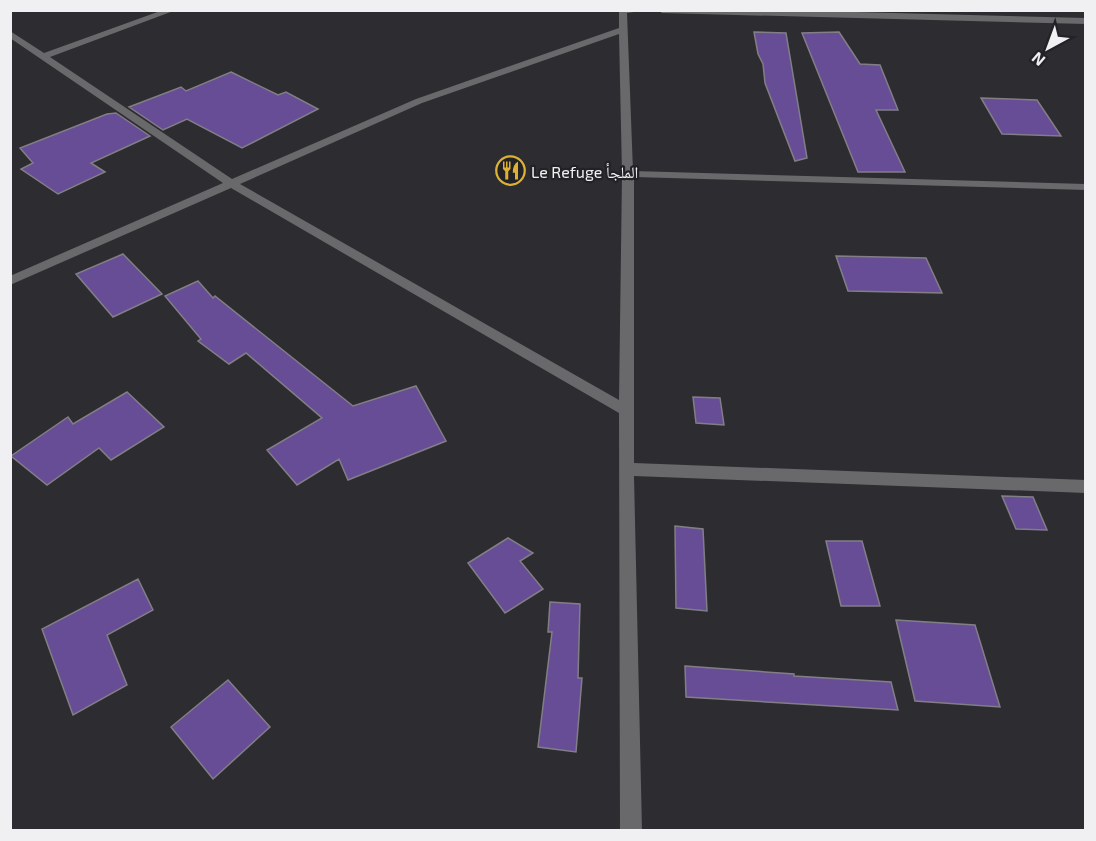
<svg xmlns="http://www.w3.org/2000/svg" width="1096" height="841" font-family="'Exo 2','Noto Naskh Arabic',sans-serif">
  <rect width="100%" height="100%" fill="#2d2c30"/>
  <!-- building -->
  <path fill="#674d95" stroke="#817f85" stroke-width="1.5" d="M754 32 786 33 807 158 795 161 765 83 763 64 758 54Z
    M839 32 860 64 880 65 898 110H876L905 172H858L802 33Z
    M231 72 278 95 286 92 318 109 242 148 187 119 163 130 129 107 181 87 186 91Z
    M981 98 1037 100 1061 136 1002 134Z
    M116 113 150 136 91 163 105 172 58 194 21 169 33 163 20 148 107 114Z
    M123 254 162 294 113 317 76 274Z
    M836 256 926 258 942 293 848 291Z
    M198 281 213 298 215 296 353 406 416 386 446 441 348 480 339 459 297 485 267 450 322 418 246 353 229 364 198 341 201 339 165 296Z
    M127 392 164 427 111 460 99 448 47 485 11 456 68 417 73 424Z
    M693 397 720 398 724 425 696 423Z
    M1002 496 1033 497 1047 530 1016 529Z
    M675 526 703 529 707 611 676 608Z
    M508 538 533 553 520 561 543 589 505 613 468 563Z
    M826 541H862L880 606H841Z
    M138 579 153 610 107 635 127 685 73 715 42 629Z
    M550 602 580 604 578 678H582L576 752 538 747 552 632H548Z
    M896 620 975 625 1000 707 915 701Z
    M685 666 794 674V676L891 682 898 710 686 697Z
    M228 680 270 727 213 779 171 727Z"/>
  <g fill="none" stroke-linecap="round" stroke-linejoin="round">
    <!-- minor -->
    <path fill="#69686a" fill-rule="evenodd" d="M163 10H176L50 57 232 179 416 99 619 28V10H647L627 13 633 171 1086 184V190L634 177V463L1086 480V493L634 476 642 830H620L619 413 231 188 10 285V276L223 183 10 38V31L44 53ZM619 34 622 174 619 400 240 184 422 103Z
      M658 10H779L1086 18V24L662 13Z"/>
  </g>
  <!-- icons -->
  <defs>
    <symbol id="restaurant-ring" viewBox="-11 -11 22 22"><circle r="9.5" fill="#232226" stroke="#ddb133" stroke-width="1.5"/><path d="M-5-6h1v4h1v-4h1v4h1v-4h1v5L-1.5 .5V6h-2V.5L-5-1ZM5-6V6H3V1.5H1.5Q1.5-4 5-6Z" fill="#ddb133"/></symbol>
  </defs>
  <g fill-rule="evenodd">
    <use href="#restaurant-ring" x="494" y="154" width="33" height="33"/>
  </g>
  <g text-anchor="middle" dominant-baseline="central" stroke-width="4.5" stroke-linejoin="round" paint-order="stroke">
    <!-- far-poi labels -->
    <g font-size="16" fill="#f0f0f2" stroke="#232226" text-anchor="start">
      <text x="531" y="171">Le Refuge الملجأ</text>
    </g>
  </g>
  <!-- border -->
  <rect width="1096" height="841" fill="none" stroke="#f0f0f2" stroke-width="24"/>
  <!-- north arrow -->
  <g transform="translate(1048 48) rotate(221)" stroke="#232226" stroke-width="4.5" paint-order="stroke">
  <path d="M0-4.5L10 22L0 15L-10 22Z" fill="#f0f0f2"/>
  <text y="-9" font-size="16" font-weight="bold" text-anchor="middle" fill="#f0f0f2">N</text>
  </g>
</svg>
